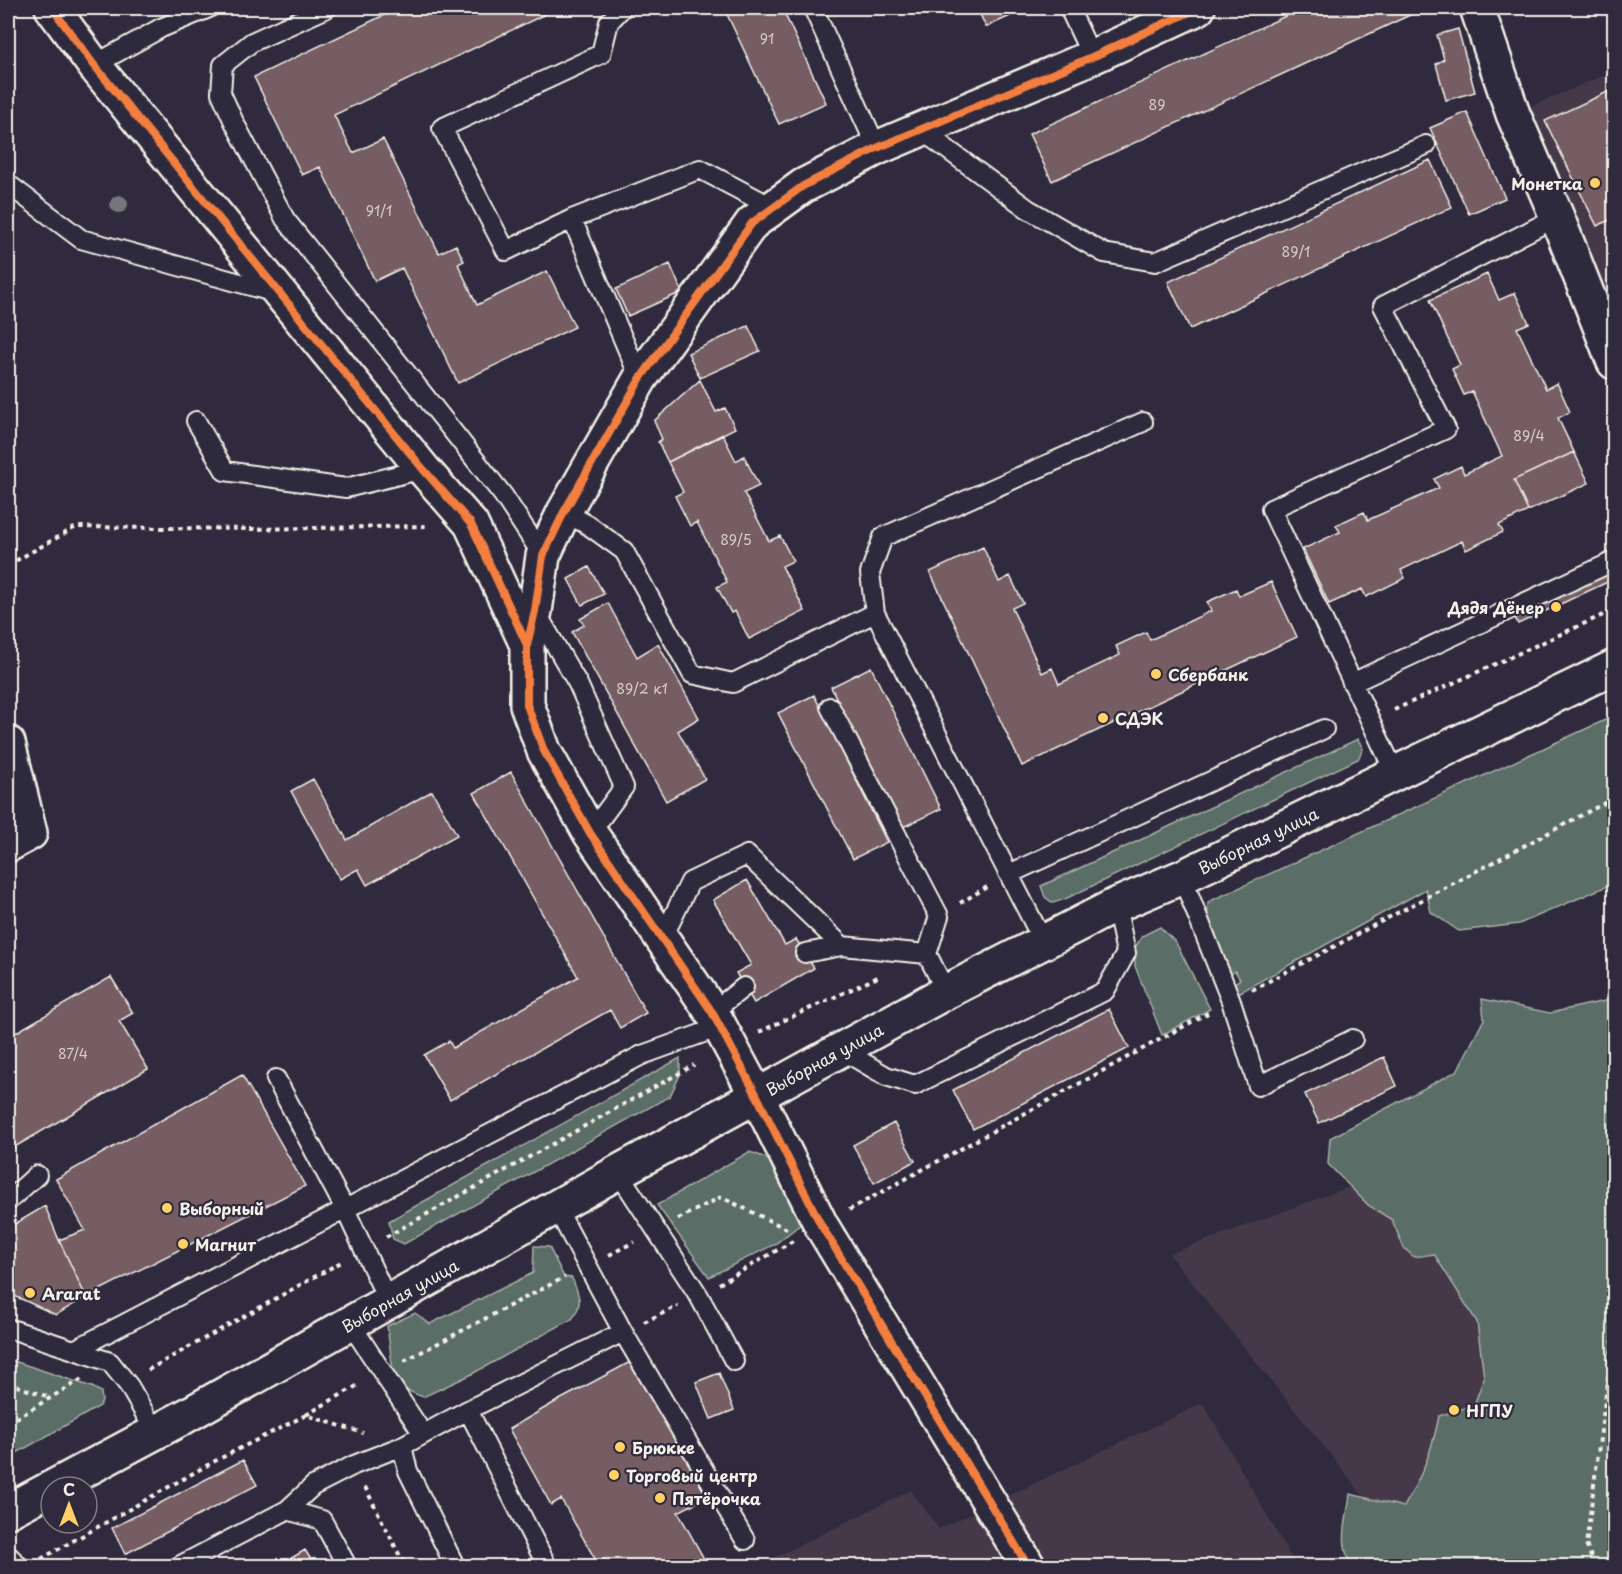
<svg xmlns="http://www.w3.org/2000/svg" width="1622" height="1574" font-family="'Playpen Sans',sans-serif">
  <rect width="100%" height="100%" fill="#2f2a3d"/>
  <filter id="ink" filterUnits="userSpaceOnUse"><feTurbulence type="fractalNoise" baseFrequency=".0167" numOctaves="2"/><feDisplacementMap in="SourceGraphic" scale="12" xChannelSelector="R" yChannelSelector="G"/><feConvolveMatrix kernelMatrix="1 2 1 2 8 2 1 2 1" color-interpolation-filters="sRGB"/></filter>
  <g filter="url(#ink)">
    <!-- built -->
    <path fill="#443949" d="M1614 71V350L1513 114Z
      M1614 1088V1566H1420L1169 1254Z
      M1203 1403 1296 1566H779L774 1558 911 1490 939 1529Z"/>
    <!-- green -->
    <path fill="#5a6d66" stroke="#a7afa7" stroke-width="1.5" d="M1614 716V883L1519 924 1459 931 1431 912 1426 889 1237 994 1232 985 1240 979 1235 971 1228 976 1207 935 1208 902Z
      M1358 739 1363 749 1358 759 1065 899 1053 903 1045 897 1041 886Z
      M1160 927 1176 943 1210 1009 1162 1035 1135 966V957L1133 951 1142 936Z
      M1482 999 1550 1013 1614 999V1566H1352C1338 1545 1347 1519 1350 1494L1404 1507C1422 1475 1432 1452 1439 1416L1474 1405 1484 1378 1477 1322 1434 1254 1414 1257 1404 1248 1392 1220 1368 1205 1328 1164 1330 1138 1457 1071 1484 1019Z
      M680 1058V1075L670 1096 404 1244 393 1239 389 1221Z
      M749 1152C788 1162 791 1187 805 1221L775 1244 709 1277 657 1205Z
      M534 1246 549 1247 564 1277 572 1278C579 1295 584 1303 572 1319L470 1375 423 1397 403 1389 394 1378 387 1326 415 1313 430 1324 533 1273Z
      M8 1359 92 1387 101 1392 102 1401 100 1406 8 1458Z"/>
    <!-- building -->
    <path fill="#745d64" stroke="#f4f1e8" stroke-width="1.5" d="M399 8H558L334 115 353 153 383 139 439 253 456 245 464 261 458 264 477 305 547 271 575 327 458 383 402 268 375 281 320 167 302 175 254 77Z
      M724 8H782L826 103 779 124Z
      M977 8H1028L986 27Z
      M1303 8H1425L1052 181 1029 134Z
      M1458 29 1475 92 1446 100 1436 64 1444 59 1437 35Z
      M1614 89V218L1597 226 1545 121Z
      M1467 112 1505 198 1469 214 1430 128Z
      M1430 160 1452 207 1190 329 1168 282Z
      M670 264 682 292 628 316 616 289Z
      M1487 274 1499 300 1515 293 1529 323 1517 328 1546 389 1557 383 1570 412 1558 418 1574 452 1514 480 1528 511 1499 525 1503 532 1466 550 1462 541 1401 570 1405 578 1366 597 1362 589 1329 604 1303 549 1340 532 1336 525 1364 512 1368 520 1439 488 1434 479 1461 466 1464 474 1502 456 1472 391 1464 395 1452 369 1460 365 1430 300Z
      M748 326 760 351 700 378 688 353Z
      M700 380 716 412 725 408 735 428 668 462 658 442 662 439 654 421Z
      M723 435 736 461 744 456 759 486 744 493 769 541 780 536 793 561 782 566 805 611 749 639 735 611 731 613 717 587 727 582 697 522 690 526 675 496 683 492 668 462Z
      M1574 452 1589 483 1528 511 1514 480Z
      M983 547 999 582 1010 576 1023 603 1012 608 1042 673 1052 668 1059 684 1120 655 1116 646 1146 632 1150 640 1211 611 1207 602 1236 589 1239 596 1271 582 1297 637 1022 766 930 572Z
      M589 567 604 594 582 605 568 579Z
      M1614 568V579L1518 624 1514 615Z
      M608 603 637 657 658 644 699 718 678 731 705 779 666 801 572 632 584 625 580 619Z
      M871 667 941 809 901 828 831 687Z
      M814 695 887 842 853 859 778 713Z
      M511 772 646 1013 620 1028 610 1010 450 1100 424 1055 449 1041 453 1048 578 977 474 793Z
      M313 779 347 840 432 791 457 835 367 885 358 869 340 879 291 791Z
      M747 880 785 945 796 939 814 968 754 1003 736 973 751 965 713 900Z
      M111 977 133 1013 119 1021 148 1069 8 1151V1037Z
      M1109 1009 1129 1048 973 1129 953 1090Z
      M1384 1057 1397 1086 1319 1123 1305 1094Z
      M242 1075 305 1186 86 1297 59 1240 85 1230 56 1179Z
      M894 1123 915 1161 874 1183 853 1145Z
      M45 1206 59 1240 86 1297 56 1315 8 1293V1228Z
      M632 1361 707 1497 678 1512 708 1566H599L561 1499 551 1505 509 1429 550 1405Z
      M719 1373 734 1410 711 1419 696 1382Z
      M243 1460 257 1485 125 1554 112 1528Z
      M305 1550 315 1566H278Z"/>
    <g fill="none" stroke-linecap="round" stroke-linejoin="round">
      <defs>
        <path id="lane" d="M327 8 252 42 223 65 221 93 234 122 285 219 503 495 543 556
          M622 8 609 22 601 54 442 128 506 251 572 219 640 379
          M813 8 877 148
          M1069 8 1092 57
          M94 65 161 28 209 8
          M921 130 1028 209 1104 253 1155 262 1426 145
          M8 184 81 239 276 293
          M572 219 700 169 772 207
          M196 421 225 471 346 488 423 469
          M564 512 588 525 624 551 692 674 733 683 875 613
          M536 612 578 684 624 787 590 833
          M1352 683 1614 561
          M830 707 939 916 927 954 946 992
          M1395 773 1271 509 1446 429 1383 306 1557 217
          M1009 874 1324 729
          M1182 877 1231 1001 1258 1086 1353 1039
          M658 933 670 923 690 882 747 855 842 946
          M1044 943 875 613 870 573 883 537 1143 422
          M805 953 842 946 927 954
          M712 1012 744 987
          M842 1050 886 1076 915 1085 1105 991 1126 953 1116 905
          M276 1079 345 1209 388 1301
          M618 1172 699 1296 734 1361
          M8 1201 37 1175
          M556 1207 623 1332 745 1540
          M350 1323 423 1434
          M8 1328 110 1362 129 1386 156 1433
          M74 1350 642 1055 720 1027
          M468 1410 547 1566
          M402 1446 408 1471 455 1566
          M287 1510 313 1486 354 1465 402 1446 468 1410 623 1332
          M8 1555 19 1566
          M179 1566 287 1510 322 1520 347 1566"/>
        <path id="street" d="M52 8 94 65 423 469 471 524 527 645
          M1477 8 1513 114 1557 217 1614 362
          M8 743 30 833 8 845
          M1028 1566 821 1225 757 1096 712 1012 590 833 544 751 527 705V645L535 611 543 556 564 512 640 379 752 223 803 186 877 148 1092 57 1198 8"/>
        <g id="secondary">
          <path id="s1" d="M53 1487 184 1417 618 1172 946 992 1116 905 1182 877 1614 667"/>
          <path d="M8 1511 51 1488"/>
        </g>
      </defs>
      <!-- lane casing -->
      <use href="#lane" stroke="#f4f1e8" stroke-width="22"/>
      <!-- street casing -->
      <use href="#street" stroke="#f4f1e8" stroke-width="38"/>
      <!-- secondary casing -->
      <use href="#secondary" stroke="#f4f1e8" stroke-width="38"/>
      <!-- path -->
      <path stroke="#f4f1e8" stroke-width="4" stroke-dasharray="4.5 4.5" stroke-linecap="butt" d="M8 565 76 527 254 529 429 526
        M1394 710 1614 610
        M960 903 987 887
        M1252 990 1614 798
        M759 1032 880 976
        M849 1210 1208 1013
        M678 1219 721 1197 787 1229
        M386 1237 694 1065
        M609 1255 634 1242
        M719 1284 793 1241
        M644 1322 678 1306
        M404 1361 565 1277
        M148 1370 343 1261
        M8 1383 49 1397
        M306 1415 360 1384
        M8 1423 82 1379
        M365 1487 405 1566
        M41 1559 213 1462 306 1415 363 1433
        M1595 1566 1586 1545 1614 1332"/>
      <!-- lane -->
      <use href="#lane" stroke="#2f2a3d" stroke-width="18"/>
      <!-- street -->
      <use href="#street" stroke="#2f2a3d" stroke-width="33"/>
      <!-- secondary -->
      <use href="#secondary" stroke="#2f2a3d" stroke-width="33"/>
      <defs>
        <path id="cycleway" d="M52 8 94 65 423 469 471 524 527 645
          M1028 1566 821 1225 757 1096 712 1012 590 833 544 751 527 705V645L535 611 543 556 564 512 640 379 752 223 803 186 877 148 1092 57 1198 8"/>
      </defs>
      <!-- cycleway casing -->
      <use href="#cycleway" stroke="#2f2a3d" stroke-width="11"/>
      <!-- cycleway -->
      <use href="#cycleway" stroke="#f27e40" stroke-width="8"/>
    </g>
    <!-- trees -->
    <circle fill="#75777b" cx="119" cy="204" r="9"/>
  </g>
  <!-- markers -->
  <g fill="#ffd166" stroke="#2f2a3d" stroke-width="2">
    <circle cx="1595" cy="183" r="6"/>
    <circle cx="1556" cy="607" r="6"/>
    <circle cx="1156" cy="674" r="6"/>
    <circle cx="1103" cy="718" r="6"/>
    <circle cx="167" cy="1208" r="6"/>
    <circle cx="183" cy="1244" r="6"/>
    <circle cx="30" cy="1293" r="6"/>
    <circle cx="1454" cy="1410" r="6"/>
    <circle cx="620" cy="1447" r="6"/>
    <circle cx="614" cy="1475" r="6"/>
    <circle cx="660" cy="1498" r="6"/>
  </g>
  <g text-anchor="middle" dominant-baseline="central" stroke-width="4.5" stroke-linejoin="round" paint-order="stroke">
    <!-- number labels -->
    <g font-size="14" fill="#d4ccc7">
      <text x="767" y="38">91</text>
      <text x="1157" y="104">89</text>
      <text x="379" y="210">91/1</text>
      <text x="1296" y="251">89/1</text>
      <text x="1529" y="435">89/4</text>
      <text x="736" y="539">89/5</text>
      <text x="642" y="688">89/2 к1</text>
      <text x="73" y="1053">87/4</text>
    </g>
    <!-- poi labels -->
    <g font-size="16" font-weight="bold" fill="#f4f1e8" stroke="#2f2a3d" text-anchor="start">
      <text x="1583" y="183" text-anchor="end">Монетка</text>
      <text x="1544" y="607" text-anchor="end">Дядя Дёнер</text>
      <text x="1168" y="674">Сбербанк</text>
      <text x="1115" y="718">СДЭК</text>
      <text x="179" y="1208">Выборный</text>
      <text x="195" y="1244">Магнит</text>
      <text x="42" y="1293">Ararat</text>
      <text x="1466" y="1410">НГПУ</text>
      <text x="632" y="1447">Брюкке</text>
      <text x="626" y="1475">Торговый центр</text>
      <text x="672" y="1498">Пятёрочка</text>
    </g>
    <!-- street labels -->
    <g font-size="16" fill="#f4f1e8" stroke="#2f2a3d">
      <text stroke="none"><textPath href="#s1" startOffset="1368">Выборная улица</textPath></text>
      <text stroke="none"><textPath href="#s1" startOffset="882">Выборная улица</textPath></text>
      <text stroke="none"><textPath href="#s1" startOffset="396">Выборная улица</textPath></text>
    </g>
  </g>
  <!-- margin -->
  <rect width="1622" height="1574" fill="none" stroke="#2f2a3d" stroke-width="30"/>
  <rect x="15" y="15" width="1592" height="1544" fill="none" stroke="#f4f1e8" stroke-width="2" filter="url(#ink)"/>
  <!-- north arrow -->
  <g transform="translate(69 1505)"><circle r="28" fill="#2f2a3d" stroke="#7e7a81" stroke-width="1.5"/>
  <path d="M0-4.5L10 22L0 15L-10 22Z" fill="#ffd166"/>
  <text y="-9" font-size="16" font-weight="bold" text-anchor="middle" fill="#f4f1e8">С</text>
  </g>
</svg>
